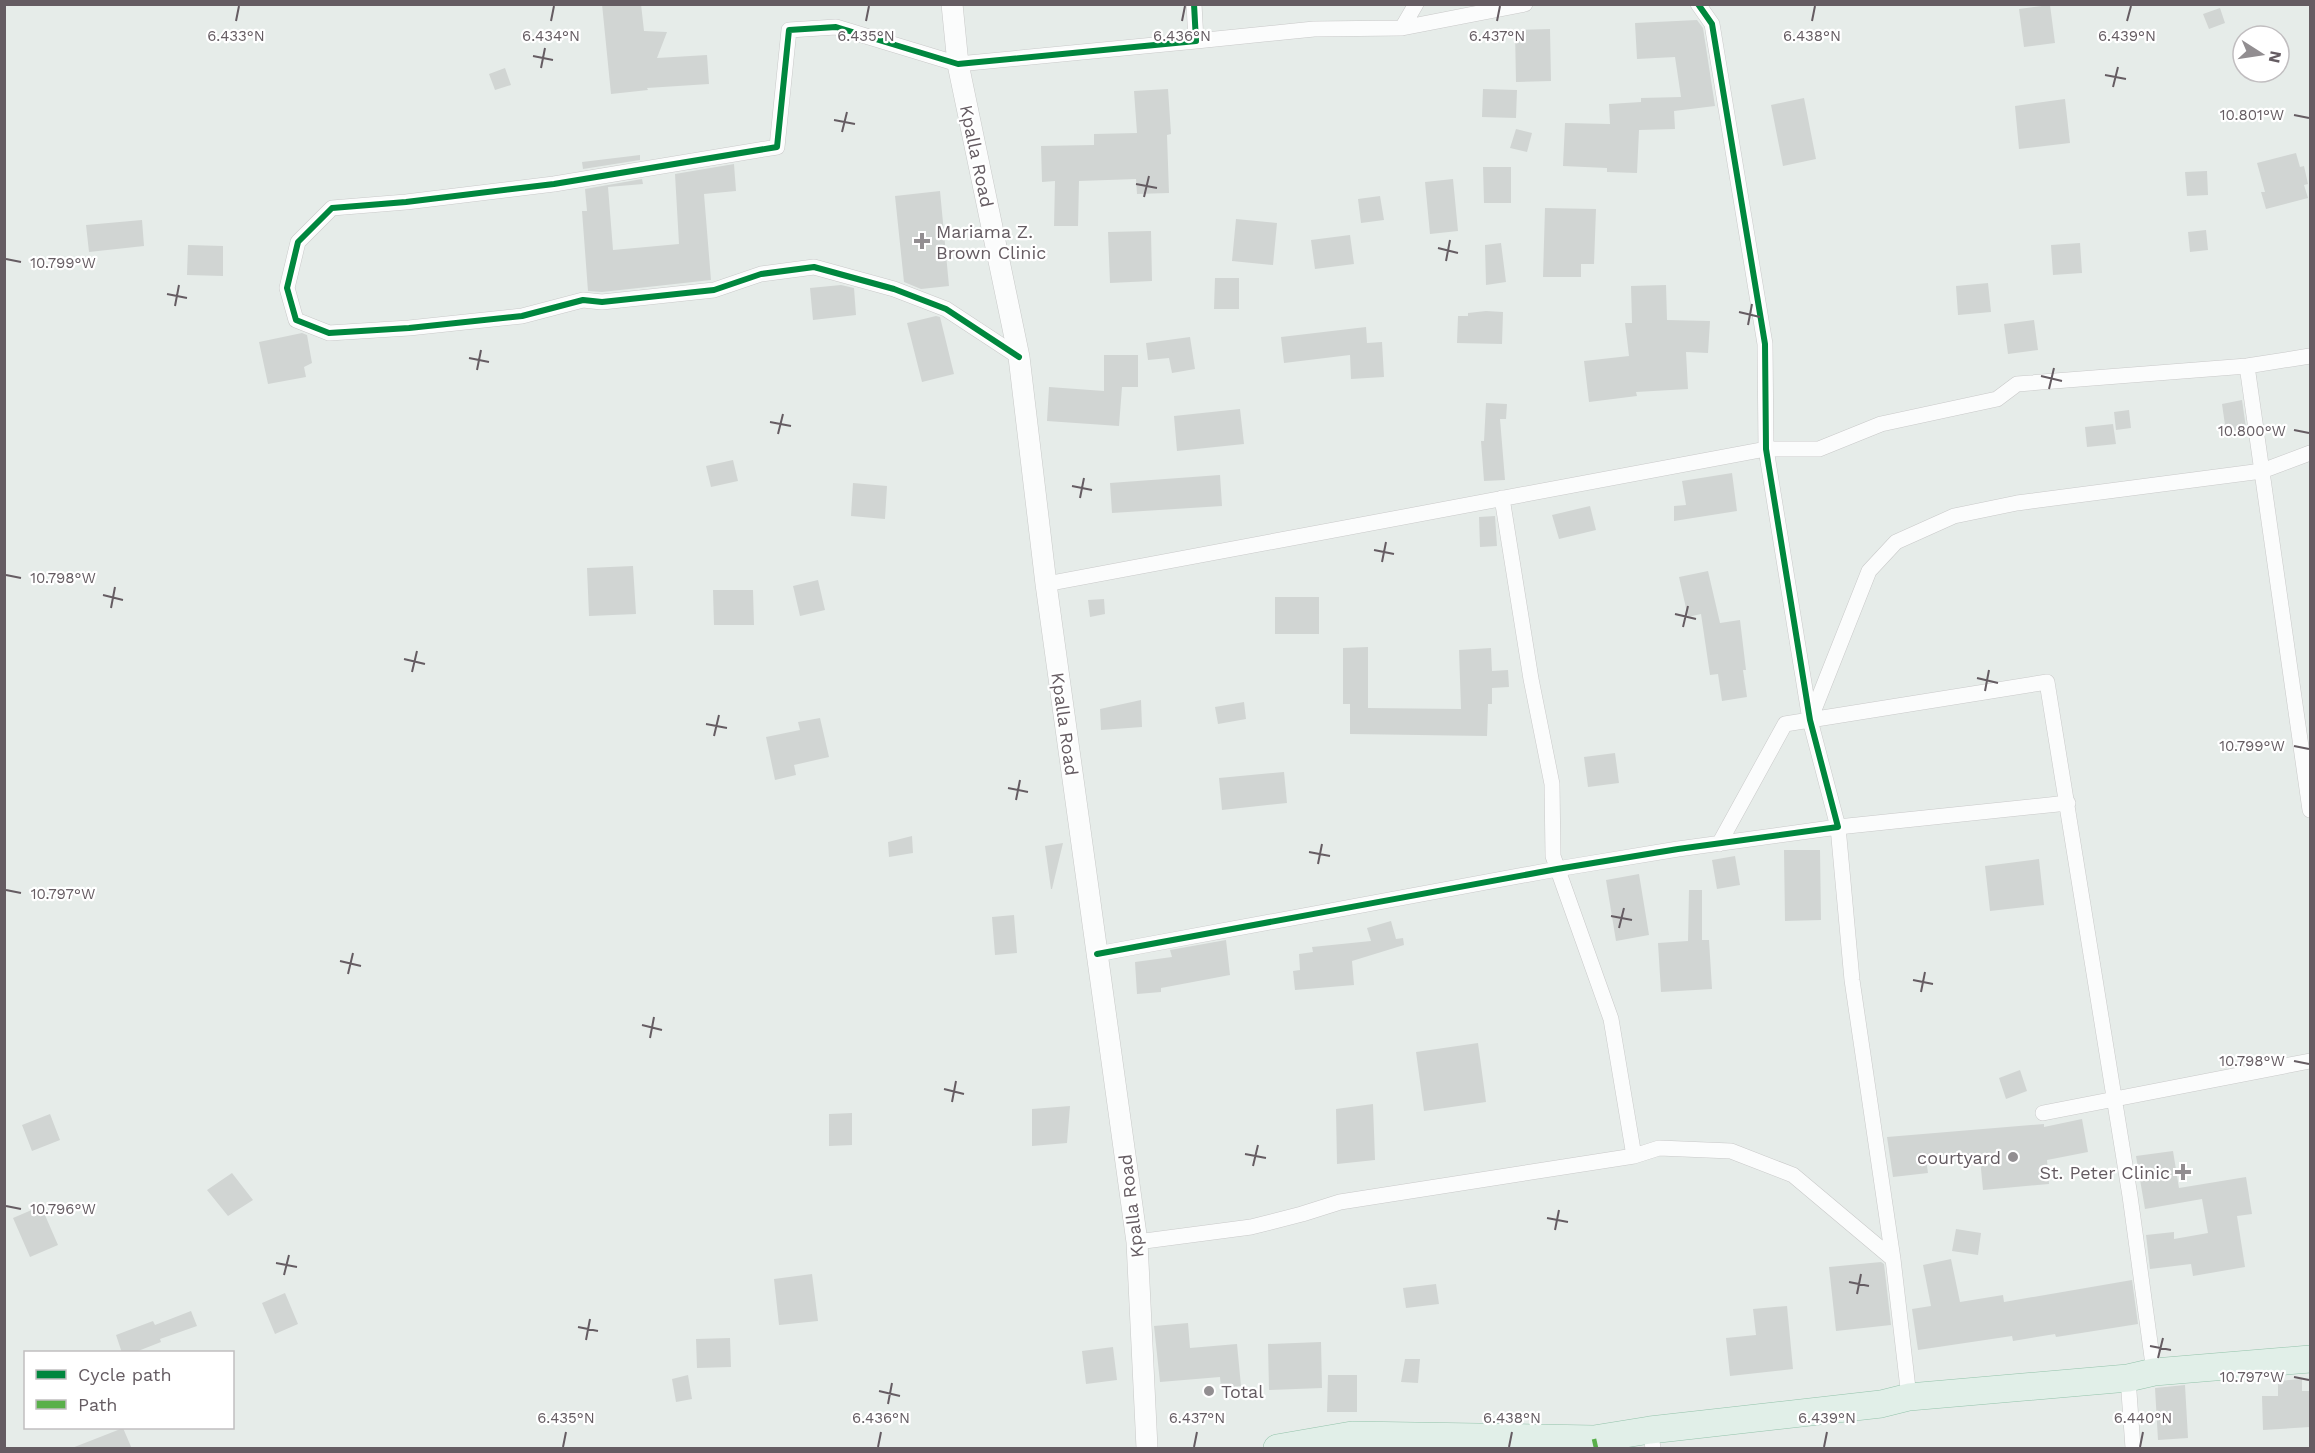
<svg xmlns="http://www.w3.org/2000/svg" width="2315" height="1453" font-family="'Work Sans',sans-serif">
  <rect width="100%" height="100%" fill="#e6ece9"/>
  <!-- building -->
  <path fill="#d1d5d3" d="M602 4H641L644 31 667 32 657 58 707 55 709 84 647 88 648 90 611 94Z
    M2050 5 2055 43 2024 47 2019 9Z
    M2220 8 2225 23 2209 29 2203 14Z
    M1697 20 1703 28 1715 106 1674 111 1675 129 1639 130 1637 173 1607 172V168L1563 166 1565 123 1610 124 1609 104 1641 102V98L1681 97 1675 57 1637 59 1635 23Z
    M1550 29 1551 81 1516 82 1515 30Z
    M505 68 511 85 495 90 489 74Z
    M1168 89 1171 134 1167 135 1169 193 1137 194 1136 179 1079 181 1078 226H1054L1055 181 1042 182 1041 146 1094 145V134L1137 133 1134 91Z
    M1483 89 1517 90 1516 118 1482 117Z
    M1804 98 1816 159 1783 166 1771 105Z
    M2065 99 2070 143 2019 149 2015 106Z
    M1516 129 1532 133 1527 152 1510 148Z
    M2296 153 2300 167 2304 166 2308 184 2304 185 2308 198 2266 209 2261 192H2265L2257 163Z
    M640 155V160L583 169 582 162Z
    M734 164 736 191 704 194 711 280 602 292 588 291 582 211H587L585 189 642 179 643 184 608 187 613 250 679 244 675 174Z
    M1483 167H1511V203H1484Z
    M2207 171 2208 195 2187 196 2185 172Z
    M1453 179 1458 231 1430 234 1425 182Z
    M940 191 949 286 921 289 904 282 895 196Z
    M1380 196 1384 220 1361 223 1358 199Z
    M1545 208 1596 209 1594 264H1581V277H1543Z
    M1236 219 1277 223 1273 265 1232 261Z
    M142 220 144 246 89 252 86 225Z
    M2206 230 2208 250 2190 252 2188 232Z
    M1151 231 1152 281 1110 283 1108 232Z
    M1350 235 1354 264 1315 269 1311 240Z
    M1501 243 1506 282 1486 285 1485 245Z
    M2080 243 2082 273 2053 275 2051 245Z
    M188 245 223 246V276L187 275Z
    M1215 278H1239V309H1214Z
    M1988 283 1991 312 1958 315 1956 286Z
    M841 285 854 288 856 315 813 320 810 288Z
    M1666 285 1667 320 1710 321 1708 353 1686 352 1688 389 1636 392 1637 396 1589 402 1584 361 1629 356 1625 323H1632L1631 286Z
    M1486 311 1503 312 1502 344 1457 343 1458 316H1468V313Z
    M936 316 940 317 954 374 922 382 907 323Z
    M2034 320 2038 350 2008 354 2004 324Z
    M1366 327 1367 343 1382 342 1384 377 1351 379 1350 355 1284 363 1281 337Z
    M302 333 307 335 312 363 304 367 306 377 268 384 259 342Z
    M1190 337 1195 369 1172 373 1169 358 1148 360 1146 343Z
    M1104 355H1138V387H1122L1119 426 1047 421 1049 387 1104 391Z
    M2242 400 2246 428 2226 432 2222 404Z
    M1486 403 1507 404 1506 419H1500L1505 480 1484 481 1481 441H1484Z
    M1240 409 1244 444 1177 451 1174 416Z
    M2129 410 2131 428 2116 430 2114 412Z
    M2113 424 2116 444 2087 447 2085 427Z
    M733 460 738 481 711 487 706 466Z
    M1732 473 1737 511 1674 521V506L1686 505 1682 481Z
    M1220 475 1222 506 1112 513 1110 483Z
    M853 483 887 486 885 519 851 516Z
    M1590 506 1596 530 1559 539 1552 515Z
    M1495 516 1497 546 1480 547 1479 517Z
    M633 566 636 614 589 616 587 568Z
    M1708 571 1720 623 1740 620 1746 670H1743L1747 697 1722 701 1718 674 1710 675 1701 614 1688 617 1679 577Z
    M818 580 825 610 800 616 793 586Z
    M713 590H753L754 625H714Z
    M1275 597H1319V634H1275Z
    M1104 599 1105 614 1090 617 1088 600Z
    M1368 647V708L1461 709 1459 650 1491 648 1492 671 1508 670 1509 687 1492 688V704H1488L1487 736 1350 734V704H1343V648Z
    M1141 700 1142 727 1101 730 1100 709Z
    M1244 702 1246 719 1218 724 1215 707Z
    M820 718 829 757 794 765 796 775 775 780 766 737 800 730 798 722Z
    M1615 753 1619 783 1588 787 1584 757Z
    M1284 772 1287 803 1222 810 1219 778Z
    M912 836 913 853 889 857 888 842Z
    M1063 843 1052 889H1051L1045 846Z
    M1784 850H1820L1821 920 1785 921Z
    M1735 856 1740 885 1717 889 1712 860Z
    M2039 859 2044 905 1990 911 1985 866Z
    M1639 874 1649 935 1616 941 1606 880Z
    M1689 890H1702V940H1709L1712 989 1661 992 1658 943 1688 941Z
    M1014 915 1017 953 995 955 992 917Z
    M1391 921 1396 939 1403 938 1404 945 1352 961 1354 985 1295 990 1293 971 1300 970 1299 954 1313 952 1312 947 1371 941 1367 928Z
    M1226 940 1230 975 1161 988V992L1137 994 1135 962 1172 957 1170 950Z
    M1478 1043 1486 1102 1424 1111 1416 1052Z
    M2020 1070 2027 1091 2006 1099 1999 1078Z
    M1373 1104 1375 1160 1337 1164 1336 1109Z
    M1070 1106 1067 1143 1032 1146V1109Z
    M852 1113V1145L829 1146V1114Z
    M50 1114 60 1140 32 1151 22 1125Z
    M2082 1119 2088 1152 2047 1160 2049 1184 1983 1190 1980 1158 1926 1159 1928 1173 1893 1177 1887 1137 2044 1124V1127Z
    M2173 1151 2179 1188 2246 1177 2252 1214 2237 1216 2245 1267 2193 1276 2191 1264 2150 1269 2146 1235 2174 1232V1239L2208 1233 2202 1199 2145 1209 2136 1156Z
    M232 1173 253 1200 228 1216 207 1190Z
    M41 1206 58 1245 30 1257 13 1218Z
    M1956 1229 1981 1233 1978 1255 1952 1251Z
    M1951 1259 1960 1302 2003 1295 2004 1302 2132 1280 2138 1324 2056 1337 2055 1334 2013 1341 2012 1336 1918 1350 1912 1309 1931 1306 1923 1265Z
    M1881 1262 1884 1264 1891 1325 1836 1331 1829 1267Z
    M812 1274 818 1321 779 1325 774 1279Z
    M1436 1284 1439 1304 1406 1308 1403 1288Z
    M285 1293 298 1324 275 1334 262 1303Z
    M1787 1306 1793 1369 1730 1376 1726 1338 1756 1335 1753 1309Z
    M191 1311 197 1326 160 1339 161 1342 133 1353H122L116 1335 153 1321 155 1325Z
    M1188 1323 1190 1348 1237 1344 1241 1386 1221 1388 1220 1377 1160 1382 1154 1326Z
    M730 1338 731 1367 697 1368 696 1339Z
    M1321 1342 1322 1388 1269 1390 1268 1344Z
    M1113 1347 1117 1380 1086 1384 1082 1351Z
    M1405 1359H1420L1418 1383 1401 1382Z
    M688 1375 692 1399 676 1402 672 1379Z
    M1328 1375H1357V1412H1327Z
    M2302 1379V1391H2310V1427L2263 1430 2262 1396H2278V1381Z
    M2185 1385 2188 1438 2158 1440 2155 1388Z
    M123 1428 132 1449H72V1448Z"/>
  <g fill="none" stroke-linecap="round" stroke-linejoin="round">
    <defs>
      <path id="street" d="M1402 28 1525 4
        M1196 41 1314 29 1402 28 1416 4
        M1019 357 946 309 894 289 814 267 761 274 714 290 602 302 583 300 522 316 409 328 329 333 296 320 287 288 298 242 332 208 406 202 554 184 777 147 789 30 836 27 958 64 1196 41 1194 4
        M2247 366 2310 810
        M1502 498 1531 679 1552 784 1553 856 1611 1019 1634 1156
        M1046 584 1766 449H1819L1881 424 1997 399 2017 384 2247 366 2310 356
        M1810 720 1869 571 1896 542 1954 516 2017 503 2262 471 2310 453
        M1719 844 1785 724 2047 682 2130 1196 2154 1372
        M1097 954 1557 869 1678 849 1838 827 1810 720 1766 449 1765 344 1712 24 1698 4
        M2043 1113 2310 1061
        M1137 1242 1251 1227 1302 1214 1340 1202 1634 1156 1659 1148 1731 1151 1793 1175 1893 1259
        M2128 1378 2133 1448
        M1909 1397 1893 1259 1852 980 1838 827 2068 803
        M1650 1430 1653 1448"/>
      <path id="secondary" d="M952 4 958 64 1019 357 1046 584 1137 1242 1147 1448"/>
      <path id="highway" d="M1277 1448 1352 1435 1594 1439 1650 1430 1881 1404 1909 1397 2128 1378 2154 1372 2310 1359"/>
    </defs>
    <!-- street casing -->
    <use href="#street" stroke="#c9c9c9" stroke-width="16"/>
    <!-- secondary casing -->
    <use href="#secondary" stroke="#c8c9c8" stroke-width="22"/>
    <!-- highway casing -->
    <use href="#highway" stroke="#94c3ab" stroke-width="28"/>
    <!-- street -->
    <use href="#street" stroke="#fbfcfc" stroke-width="15"/>
    <!-- secondary -->
    <use href="#secondary" stroke="#fbfcfc" stroke-width="21"/>
    <!-- highway -->
    <use href="#highway" stroke="#e1efe8" stroke-width="27"/>
    <!-- quiet -->
    <path stroke="#59b04a" stroke-width="4.5" stroke-dasharray="9 4.5" stroke-linecap="butt" d="M1594 1439 1596 1448"/>
    <defs>
      <path id="cycleway" d="M1019 357 946 309 894 289 814 267 761 274 714 290 602 302 583 300 522 316 409 328 329 333 296 320 287 288 298 242 332 208 406 202 554 184 777 147 789 30 836 27 958 64 1196 41 1194 4
        M1097 954 1557 869 1678 849 1838 827 1810 720 1766 449 1765 344 1712 24 1698 4"/>
    </defs>
    <!-- cycleway casing -->
    <use href="#cycleway" stroke="#fff" stroke-width="10"/>
    <!-- cycleway -->
    <use href="#cycleway" stroke="#00873e" stroke-width="6"/>
  </g>
  <!-- ticks -->
  <path fill="none" stroke="#655c62" stroke-width="2" d="M236 21 239 6M551 21 554 6M866 21 869 6M1182 21 1185 6M1497 21 1500 6M1812 21 1815 6M2127 21 2131 6M533 56 553 60M541 68 545 48M2105 75 2126 79M2113 87 2118 67M2294 115 2309 118M834 120 855 124M842 132 847 112M1136 184 1157 188M1144 197 1149 176M1438 248 1458 253M6 259 21 262M1446 261 1450 240M167 294 187 298M175 306 179 285M1739 312 1760 317M1748 325 1752 304M469 358 489 362M477 370 481 350M2041 376 2062 381M2049 389 2054 368M770 422 791 426M2294 430 2309 433M778 434 783 414M1072 486 1092 490M1080 498 1084 478M1374 550 1394 554M1382 562 1386 542M6 575 21 578M103 595 123 600M111 608 115 587M1675 614 1696 619M1683 627 1688 606M404 659 425 664M412 672 417 651M1977 678 1998 683M1985 691 1989 670M706 724 727 728M714 736 719 715M2294 746 2309 749M1008 788 1028 792M1016 800 1020 780M1309 852 1330 856M1318 864 1322 844M6 890 21 893M1611 916 1632 920M1619 928 1624 908M340 961 361 966M348 974 353 953M1913 980 1933 984M1921 992 1925 972M642 1025 662 1030M650 1038 654 1017M2294 1061 2309 1064M944 1089 964 1094M952 1102 956 1081M1245 1154 1266 1158M1253 1166 1258 1145M6 1206 21 1209M1547 1218 1568 1222M1555 1230 1559 1210M276 1263 297 1267M284 1275 289 1255M1849 1282 1869 1286M1857 1294 1861 1274M578 1327 598 1331M586 1340 590 1319M2150 1346 2171 1350M2158 1358 2163 1338M2294 1377 2309 1380M879 1391 900 1396M888 1404 892 1383M563 1447 566 1432M878 1447 881 1432M1194 1447 1197 1432M1509 1447 1512 1432M1824 1447 1827 1432M2140 1447 2143 1432"/>
  <!-- markers -->
  <g fill="#928e91" stroke="#fff" stroke-width="2">
    <path d="M919 232h6v6h6v6h-6v6h-6v-6h-6v-6h6z"/>
    <circle cx="2013" cy="1157" r="6"/>
    <path d="M2180 1163h6v6h6v6h-6v6h-6v-6h-6v-6h6z"/>
    <circle cx="1209" cy="1391" r="6"/>
  </g>
  <g text-anchor="middle" dominant-baseline="central" stroke-width="4.5" stroke-linejoin="round" paint-order="stroke">
    <!-- street labels -->
    <g font-size="18" fill="#655c62" stroke="#fff">
      <text transform="translate(977 156) rotate(78)">Kpalla Road</text>
      <text transform="translate(1065 724) rotate(82)">Kpalla Road</text>
      <text transform="translate(1131 1206) rotate(-97)">Kpalla Road</text>
    </g>
    <!-- poi labels -->
    <g font-size="18" fill="#655c62" stroke="#fff" text-anchor="start">
      <text x="936" y="231">Mariama Z.<tspan x="936" dy="21">Brown Clinic</tspan></text>
      <text x="2001" y="1157" text-anchor="end">courtyard</text>
      <text x="2170" y="1172" text-anchor="end">St. Peter Clinic</text>
      <text x="1221" y="1391">Total</text>
    </g>
  </g>
  <g font-size="15" text-anchor="middle" fill="#655c62" stroke="#fff" stroke-width="4.5" stroke-linejoin="round" paint-order="stroke">
    <text x="236" y="41">6.433°N</text>
    <text x="551" y="41">6.434°N</text>
    <text x="866" y="41">6.435°N</text>
    <text x="1182" y="41">6.436°N</text>
    <text x="1497" y="41">6.437°N</text>
    <text x="1812" y="41">6.438°N</text>
    <text x="2127" y="41">6.439°N</text>
    <text x="2252" y="120">10.801°W</text>
    <text x="63" y="268">10.799°W</text>
    <text x="2252" y="436">10.800°W</text>
    <text x="63" y="583">10.798°W</text>
    <text x="2252" y="751">10.799°W</text>
    <text x="63" y="899">10.797°W</text>
    <text x="2252" y="1066">10.798°W</text>
    <text x="63" y="1214">10.796°W</text>
    <text x="2252" y="1382">10.797°W</text>
    <text x="566" y="1423">6.435°N</text>
    <text x="881" y="1423">6.436°N</text>
    <text x="1197" y="1423">6.437°N</text>
    <text x="1512" y="1423">6.438°N</text>
    <text x="1827" y="1423">6.439°N</text>
    <text x="2143" y="1423">6.440°N</text>
  </g>
  <!-- border -->
  <rect width="2315" height="1453" fill="none" stroke="#655c62" stroke-width="12"/>
  <!-- legend -->
  <rect x="24" y="1351" width="210" height="78" fill="#ffffff" stroke="#c1bec0" stroke-width="1.5"/>
  <rect x="36" y="1370" width="30" height="9" fill="#00873e" stroke="#c1bec0" stroke-width="1.5"/>
  <text x="78" y="1381" font-size="18" fill="#655c62">Cycle path</text>
  <rect x="36" y="1400" width="30" height="9" fill="#59b04a" stroke="#c1bec0" stroke-width="1.5"/>
  <text x="78" y="1411" font-size="18" fill="#655c62">Path</text>
  <!-- north arrow -->
  <g transform="translate(2261 54) rotate(102)"><circle r="28" fill="#ffffff" stroke="#c1bec0" stroke-width="1.5"/>
  <path d="M0-4.5L10 22L0 15L-10 22Z" fill="#928e91"/>
  <text y="-9" font-size="16" font-weight="bold" text-anchor="middle" fill="#655c62">N</text>
  </g>
</svg>
